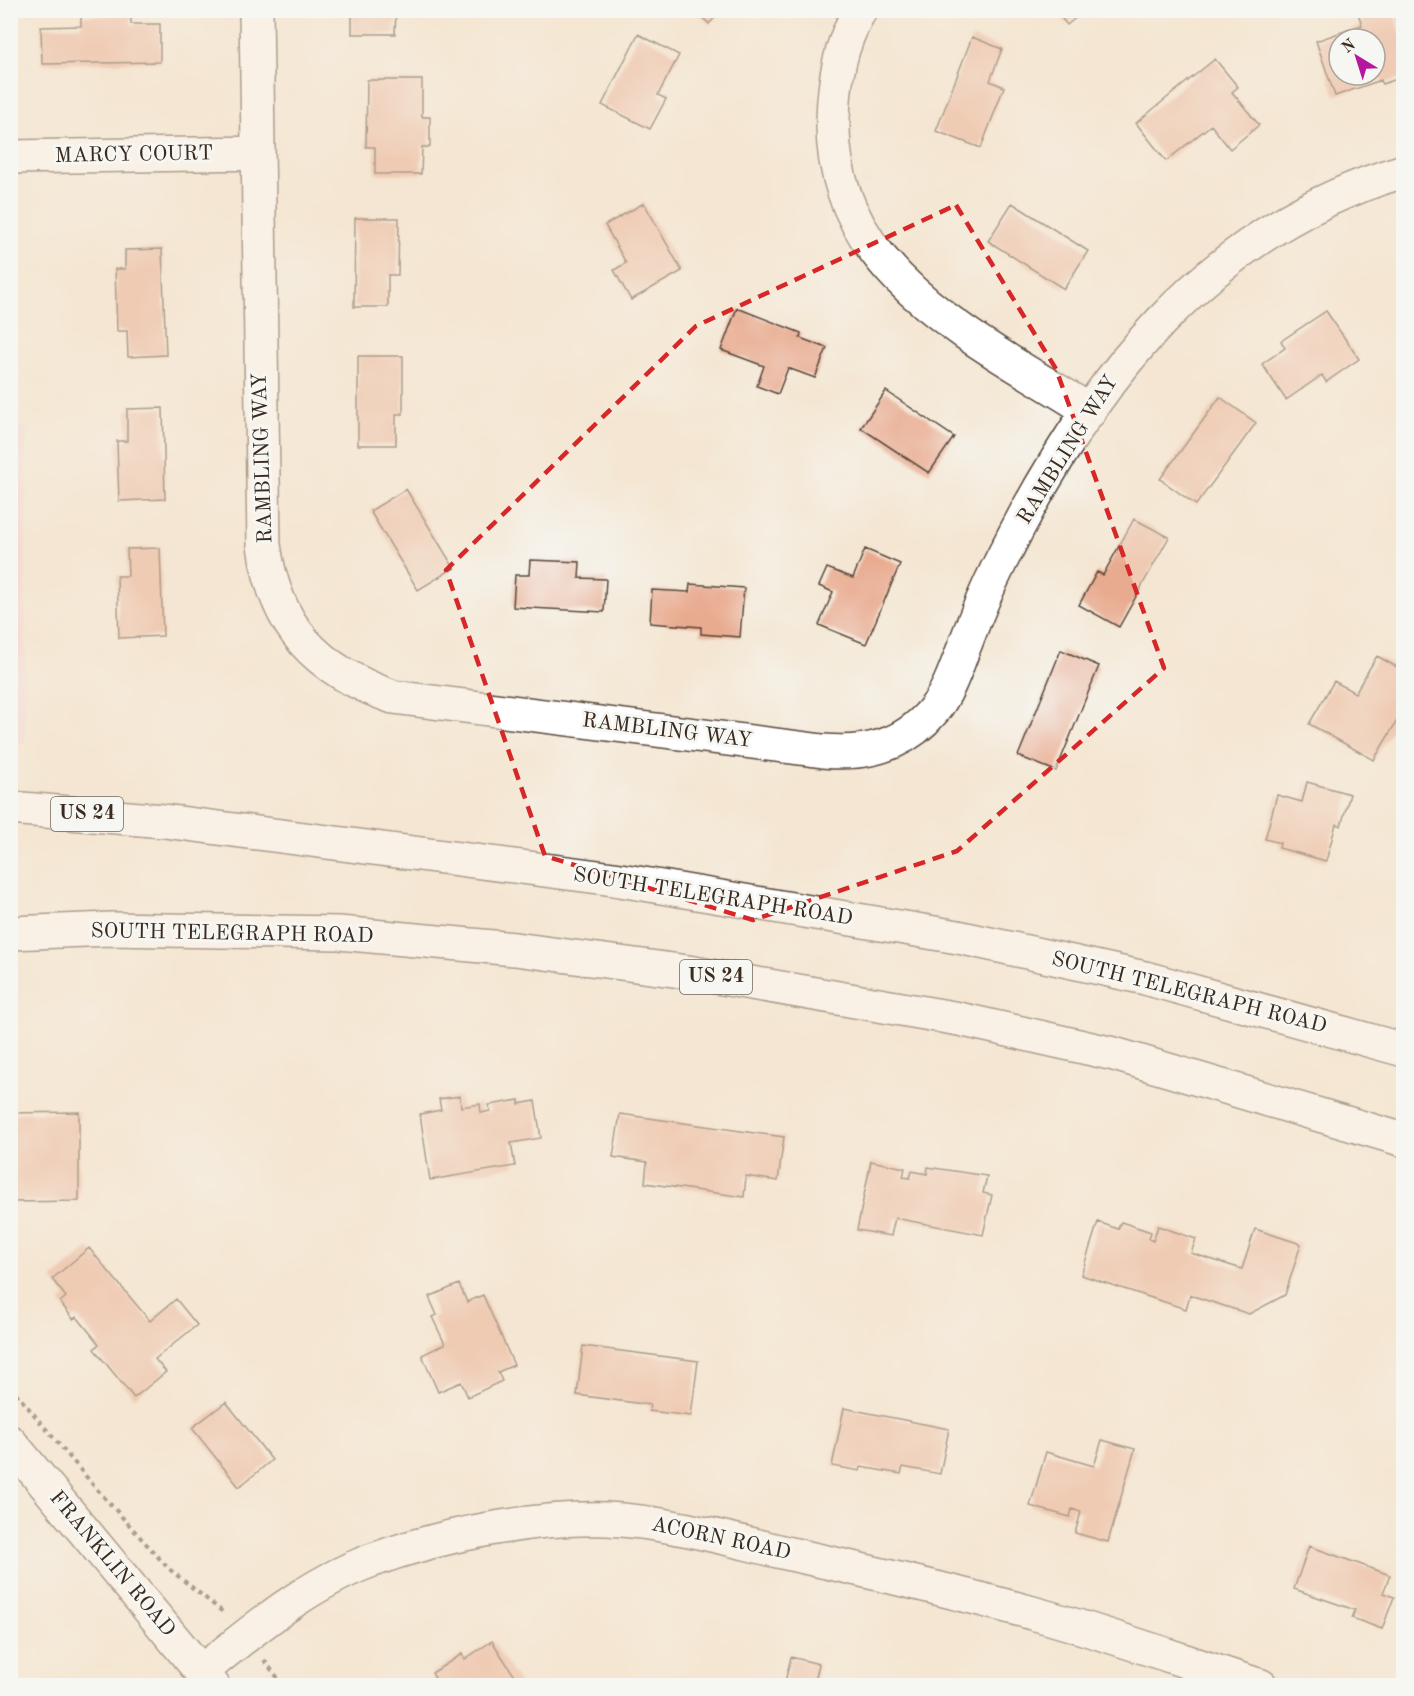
<svg xmlns="http://www.w3.org/2000/svg" width="1414" height="1696" font-family="'Old Standard TT',serif">
  <rect width="100%" height="100%" fill="#f6f6f2"/>
  <filter id="ink" filterUnits="userSpaceOnUse"><feTurbulence type="fractalNoise" baseFrequency=".0167" numOctaves="2"/><feDisplacementMap in="SourceGraphic" scale="12" xChannelSelector="R" yChannelSelector="G"/><feConvolveMatrix kernelMatrix="1 2 1 2 8 2 1 2 1" color-interpolation-filters="sRGB"/></filter>
  <filter id="wash" filterUnits="userSpaceOnUse"><feTurbulence type="fractalNoise" baseFrequency=".008" numOctaves="4" result="noise"/><feDisplacementMap in="SourceGraphic" scale="24" xChannelSelector="R" yChannelSelector="G"/><feGaussianBlur stdDeviation="1.35" result="paint"/><feColorMatrix in="noise" values="0 0 0 0 0 0 0 0 0 0 0 0 0 0 0 0 0 1.4 0 .05"/><feComposite in="paint" operator="in"/></filter>
  <g filter="url(#wash)">
    <rect width="100%" height="100%" fill="#f4e6d2"/>
    <!-- built -->
    <path fill="#f7cfd4" d="M10 427H26L25 743H10Z"/>
    <g id="blocks">
      <!-- building -->
      <path fill="#e9ab90" fill-rule="evenodd" d="M352 10H396L395 34H352Z
        M695 10H722L709 24Z
        M1055 10H1085L1067 25Z
        M1357 10H1393L1404 42V77L1382 84 1381 80 1335 96 1316 41 1362 25ZM1339 39H1375V75H1339Z
        M131 15V24H160V62L42 64 41 27 81 26V16Z
        M638 34 679 55 658 95 666 99 650 129 602 105Z
        M972 37 1002 49 990 81 1004 87 981 148 936 131Z
        M1215 59 1238 87 1232 92 1259 125 1230 149 1211 125 1166 161 1136 123Z
        M367 80H422V117H430V147H422L421 174H375V147H366Z
        M644 203 682 271 631 300 614 270 626 263 605 225Z
        M1012 203 1088 251 1064 289 988 241Z
        M355 218H399L398 275H388V307H354Z
        M162 249 166 355 128 357 127 331H117L115 269H125V250Z
        M737 308 801 333 800 338 827 348 815 378 788 368 778 394 757 386 764 366 721 350Z
        M1326 311 1359 359 1326 382 1322 375 1286 400 1262 364 1285 348 1281 341Z
        M358 356H403V414H396V445H358Z
        M886 391 954 437 929 473 861 428Z
        M1220 397 1256 423 1196 505 1160 479Z
        M163 408 165 499 119 501 117 441H127V409Z
        M406 489 454 568 418 590 370 511Z
        M1134 519 1169 537 1119 627 1079 605 1097 572 1103 575Z
        M160 548 163 636 119 638 117 576H128L127 549Z
        M865 549 900 564 866 644 819 625 833 592 819 586 827 568 853 578Z
        M530 560 580 562 579 578 606 579 604 612 513 607 515 575H529Z
        M690 584 744 588 740 637 701 634V627L650 623 652 590 689 592Z
        M1061 650 1099 666 1056 771 1018 756Z
        M1377 656 1404 671V709L1374 760 1309 724 1334 681 1355 693Z
        M1307 782 1350 794 1341 826 1336 824 1326 861 1279 848 1280 843 1265 839 1277 795 1302 802Z
        M460 1096 461 1107 480 1104 481 1113 490 1111 489 1105 519 1100V1104L535 1101 541 1138 511 1143 515 1166 430 1180 420 1114 441 1110 439 1099Z
        M79 1112V1201L10 1202V1113Z
        M620 1114 784 1137 778 1181 746 1176 744 1197 645 1183 647 1162 613 1157Z
        M871 1161 905 1168 903 1177 910 1178 912 1171 927 1174 928 1167 987 1176 983 1193 992 1195 983 1235 895 1218 891 1236 857 1230Z
        M1098 1222 1118 1229 1121 1222 1151 1232 1149 1239 1153 1241 1158 1226 1196 1239 1191 1253 1242 1269 1255 1229 1301 1244 1285 1295 1249 1314 1190 1295 1186 1309 1081 1275Z
        M89 1248 150 1321 176 1299 197 1325 155 1359 166 1372 134 1398 94 1349 99 1344 77 1317 73 1319 60 1302 66 1297 52 1279Z
        M459 1284 467 1302 483 1295 514 1365 498 1372 502 1381 468 1397 461 1382 438 1392 422 1355 445 1344 432 1317 437 1315 429 1297Z
        M583 1346 698 1361 691 1416 649 1411 650 1405 577 1395Z
        M226 1402 272 1460 239 1487 192 1428Z
        M844 1408 949 1429 940 1474 903 1467 901 1474 861 1467 860 1471 832 1466Z
        M1102 1440 1135 1449 1108 1542 1075 1533 1081 1512 1072 1509 1070 1517 1030 1506 1046 1452 1094 1466Z
        M1309 1546 1390 1575 1383 1593 1394 1597 1382 1629 1352 1618 1355 1610 1294 1589Z
        M492 1641 521 1686H422L435 1678 432 1673 462 1654 465 1659Z
        M791 1657 819 1664 814 1686H784Z"/>
    </g>
  </g>
  <g filter="url(#ink)">
    <use href="#blocks" fill-opacity="0" stroke="#574639" stroke-width="1.5"/>
    <g fill="none" stroke-linecap="round" stroke-linejoin="round">
      <defs>
        <path id="minor" d="M256 10 264 545C275 627 316 670 393 697L823 751C866 755 904 746 933 711 949 692 957 665 966 642 976 615 987 589 1000 563 1088 385 1205 229 1404 171
          M860 10C840 45 834 80 833 120 830 275 978 339 1090 411
          M10 157 258 153
          M10 1442 213 1686
          M201 1672C254 1629 306 1585 370 1561 440 1535 532 1517 607 1519 671 1522 734 1541 795 1555 876 1573 956 1592 1036 1614 1112 1635 1186 1662 1261 1686"/>
        <path id="highway" d="M10 808 164 821 614 879 958 937 1145 978 1404 1050
          M10 933 111 929 339 933 515 949 688 972 959 1019 1114 1054 1404 1140"/>
      </defs>
      <!-- minor casing -->
      <use href="#minor" stroke="#574639" stroke-width="36"/>
      <!-- highway casing -->
      <use href="#highway" stroke="#574639" stroke-width="36"/>
      <!-- path -->
      <path stroke="#574639" stroke-width="4" stroke-dasharray="4.5 4.5" stroke-linecap="butt" d="M10 1386 94 1486 168 1568 224 1613
        M264 1660 284 1686"/>
      <!-- minor -->
      <use href="#minor" stroke="#fff" stroke-width="33"/>
      <!-- highway -->
      <use href="#highway" stroke="#fff" stroke-width="33"/>
    </g>
  </g>
  <!-- marked area -->
  <path d="M0 0H1414V1696H0ZM956 205 1056 369 1164 668 957 851 753 920 545 856 446 570 696 326Z" fill="#f4e6d2" fill-opacity=".55" fill-rule="evenodd"/>
  <path fill="none" stroke="#d62828" stroke-width="4.5" stroke-dasharray="12 8" stroke-linejoin="round" d="M956 205 1056 369 1164 668 957 851 753 920 545 856 446 570 696 326Z"/>
  <g text-anchor="middle" dominant-baseline="central" stroke-width="6" stroke-linejoin="round" paint-order="stroke">
    <!-- shield labels -->
    <g fill="#f6f6f2" stroke="#73675e" stroke-width="1.5">
      <rect x="51" y="797" width="72" height="34" rx="4.5"/>
      <rect x="680" y="960" width="72" height="34" rx="4.5"/>
    </g>
    <g font-size="20" font-weight="bold" fill="#3b2a1e">
      <text x="87" y="814">US 24</text>
      <text x="716" y="977">US 24</text>
    </g>
    <!-- street labels -->
    <g font-size="21" fill="#3b2a1e" stroke="#f6f6f2">
      <text transform="translate(134 155) rotate(-1)">MARCY COURT</text>
      <text transform="translate(1068 450) rotate(-58)">RAMBLING WAY</text>
      <text transform="translate(263 458) rotate(-92)">RAMBLING WAY</text>
      <text transform="translate(667 731) rotate(7)">RAMBLING WAY</text>
      <text transform="translate(713 897) rotate(9)">SOUTH TELEGRAPH ROAD</text>
      <text transform="translate(232 934) rotate(1)">SOUTH TELEGRAPH ROAD</text>
      <text transform="translate(1189 993) rotate(14)">SOUTH TELEGRAPH ROAD</text>
      <text transform="translate(721 1539) rotate(12)">ACORN ROAD</text>
      <text transform="translate(112 1564) rotate(50)">FRANKLIN ROAD</text>
    </g>
  </g>
  <!-- margin -->
  <rect width="1414" height="1696" fill="none" stroke="#f6f6f2" stroke-width="36"/>
  <!-- north arrow -->
  <g transform="translate(1357 57) rotate(322)"><circle r="28" fill="#f6f6f2" stroke="#aba49d" stroke-width="1.5"/>
  <path d="M0-4.5L10 22L0 15L-10 22Z" fill="#b5179e"/>
  <text y="-9" font-size="16" font-weight="bold" text-anchor="middle" fill="#3b2a1e">N</text>
  </g>
</svg>
